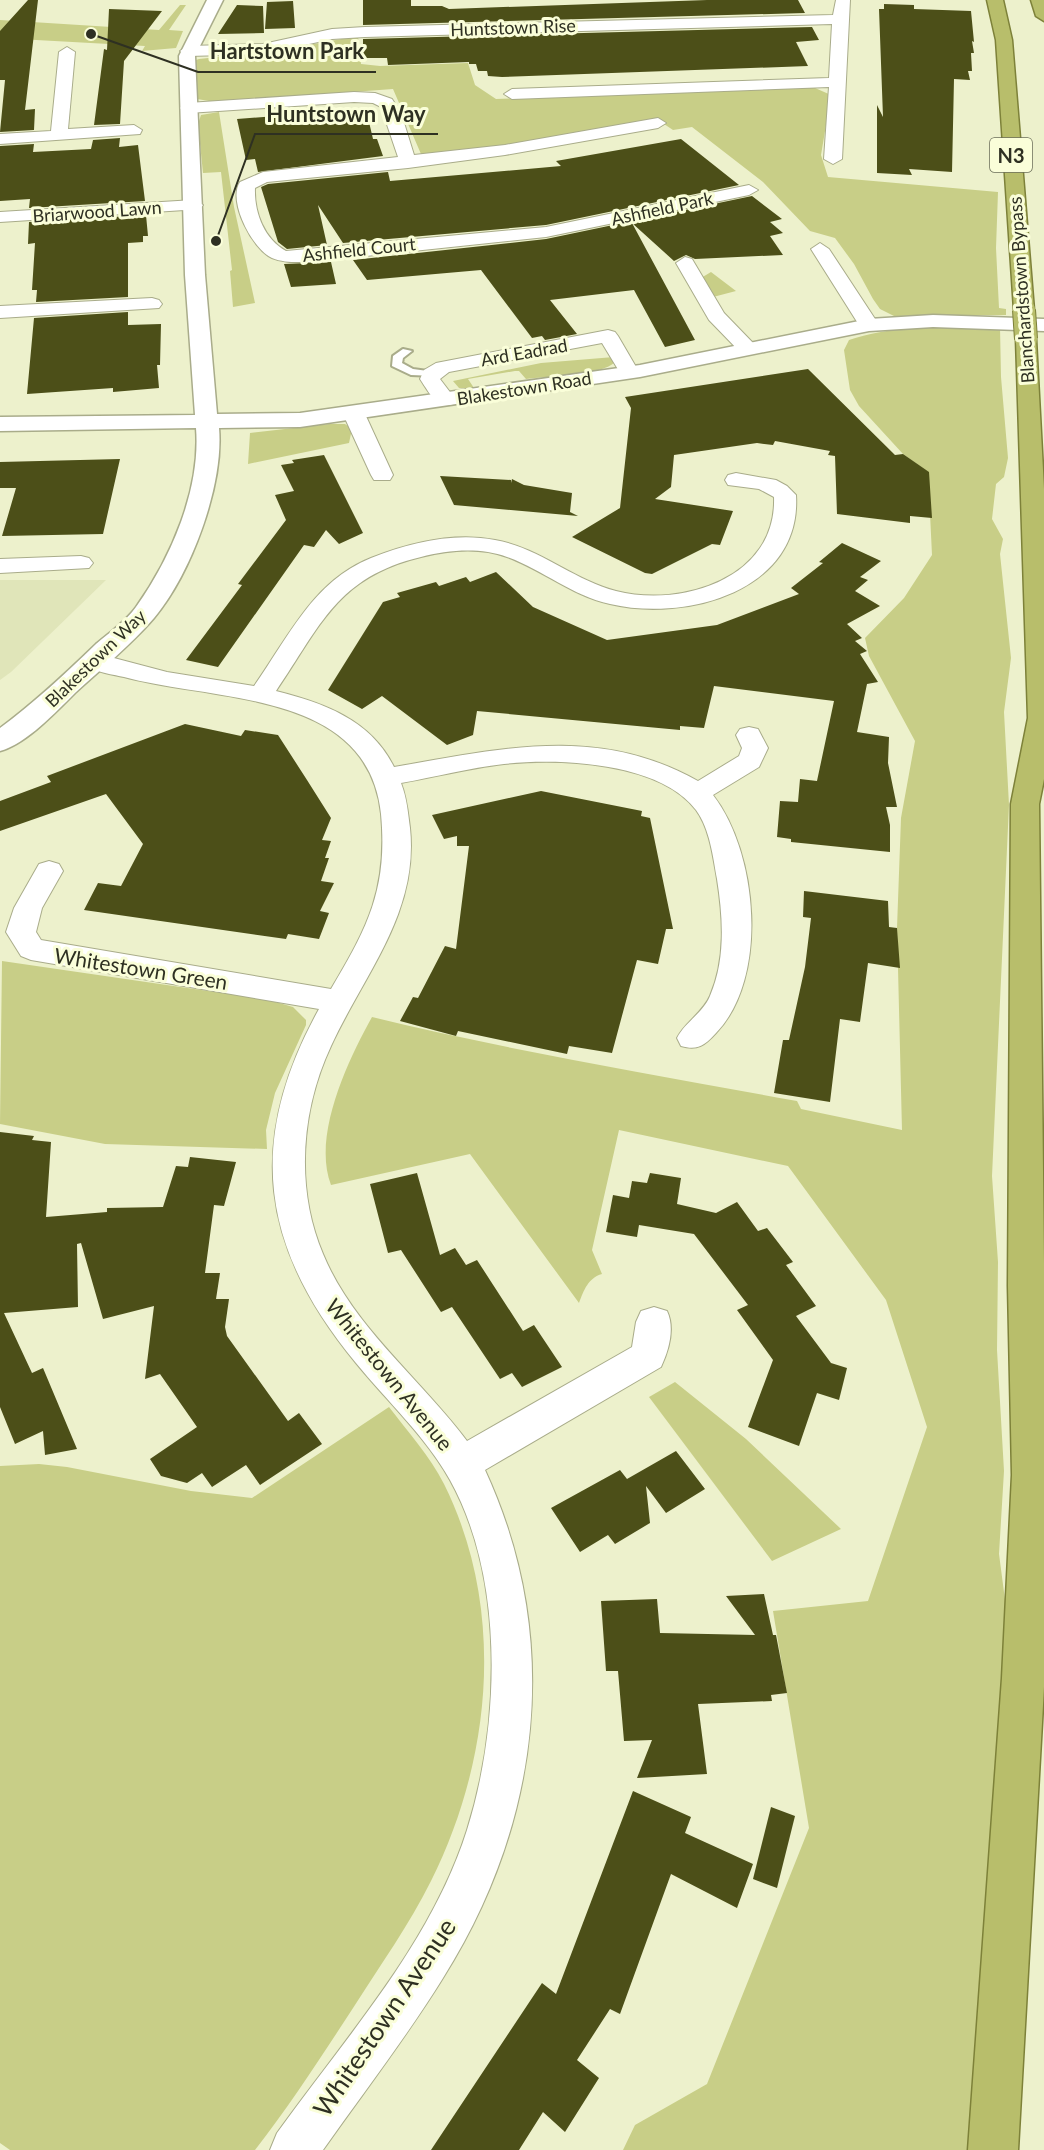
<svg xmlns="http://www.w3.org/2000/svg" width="1044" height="2150" font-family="Lato,sans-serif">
  <rect width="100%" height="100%" fill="#edf1cc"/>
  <!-- built -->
  <path fill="#e0e5b9" d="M0 580H106L11 672 0 680Z"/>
  <!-- green -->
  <path fill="#c8ce87" d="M180 5H186L169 30 183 31 176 48 142 51 145 46 0 38V20L159 30Z
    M358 36 361 64 380 66 468 63 475 85 496 99 803 87 815 88 831 95 821 155 828 177 998 192 996 248 999 308 1006 309V315L894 316 880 309 873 299 854 264 835 238 810 231 763 182 692 127 673 130 661 122 544 142 431 156 421 154 393 89 215 102 197 99 196 60 199 59 281 50Z
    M219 112 234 207 255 303 233 307 230 271 232 270 221 172 203 173 198 124 201 115Z
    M711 272 736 291 713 297 701 278Z
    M967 325 1000 327 1001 377 1008 458 1004 477 996 484 992 519 1003 539 1000 554 1011 658 1004 712 1009 805 992 1176 998 1262 997 1350 1004 1471 999 1554 1013 1661 977 2150H623L635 2125 707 2084 809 1828 773 1611 868 1601 927 1427 886 1300 788 1166 619 1130 592 1250 602 1274C588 1278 584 1290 579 1303L470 1154 331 1185C312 1136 348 1060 372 1017 512 1051 655 1075 797 1101L801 1109 902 1130 897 928 901 818 915 741 869 656 865 638 904 598 932 555 928 472 903 454 859 406 850 390 844 350 849 340C888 327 926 327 967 325Z
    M614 357 615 362C601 376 546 376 526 379L519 371H515L468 379 474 388H459L453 381 541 363Z
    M329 424H345L352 429 349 443 248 464 250 433Z
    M2 961 269 1000 293 1007 306 1020V1025L275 1093 266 1130 267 1149 105 1144 0 1124Z
    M675 1382 746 1439 841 1529 772 1561 649 1397Z
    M389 1407C408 1432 430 1456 444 1484 506 1609 492 1759 431 1881 409 1925 381 1964 355 2005 323 2054 291 2104 255 2150H10L0 2143V1466L39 1464 67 1467 191 1491 252 1498Z"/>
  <!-- building -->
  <path fill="#4c4f18" d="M28 0H38L25 110 35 109 34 130 0 132 5 80H0V31Z
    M363 0H411V6H442L449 9 707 0H798L805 13 363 25Z
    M293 1 295 28 265 29 267 2Z
    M884 4 914 5V9L971 11 974 42 972 41 974 53H971L972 71H968L970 80 954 79 952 172 909 169 912 175 877 173V105L883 117 879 9H884Z
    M237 5 263 6 264 33 218 34Z
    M109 9 162 11 124 61 120 124 94 125 104 49 107 50Z
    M812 27 819 40 796 42 808 66 502 77 488 76 487 71H478L476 64H469V62L388 65 387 58H363V39Z
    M366 109 373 139H377L383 156 258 172 255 159 246 160 237 119Z
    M120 138 119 147 138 145 145 201 29 208 30 199 0 201V146L34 144 33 152 91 149 93 140Z
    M681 139 739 185 546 225 343 243 318 205 327 245 287 249 278 242 261 187 268 184 388 172 390 181 561 166 556 161Z
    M752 196 782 219 770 222 783 233 770 236 783 255 695 259 686 255 674 261 632 223 695 340 665 347 634 290 550 300 577 334 545 340 542 336 532 338 481 270 367 280 353 260 546 239Z
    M146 215 148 236H143V242L128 243V297L36 302 37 290H32L35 243 28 244 29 222Z
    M331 262 336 284 291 287 284 264Z
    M128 312V325L161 324 160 365H157L159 388 113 392V388L27 394 34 318Z
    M808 369 895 455 903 454 929 472 932 518 910 516V523L837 514 835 456 828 455 830 451 775 441 773 445 757 443 674 455 671 487 655 499 733 511 720 545 712 544 652 574 645 573 572 537 620 508 631 408 625 397Z
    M324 455 363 533 339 544 326 530 314 547 304 545 218 667 186 660 242 585 238 584 286 520 275 495 294 491 281 465 294 463 292 460Z
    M120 459 103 534 2 536 16 488H0V462Z
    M440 476 511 480V483L512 479 524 485 572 493 570 512 578 516 454 505Z
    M842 543 881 561 860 577 868 580 855 591 880 606 847 624 862 638 855 641 867 651 860 654 878 682 867 684 857 732 889 737 888 763 897 807H886L890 825V852L791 842V839L777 837 780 801 798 802 800 779 817 781 834 701 714 686 704 728 680 726V730L477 711 473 735 447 745 382 696 362 709 328 690 383 602 400 597 397 593 436 582 439 586 466 577 470 582 496 572 533 607 607 640 717 625 799 594 791 588 823 563 819 562Z
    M185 724 241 736 245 730 278 735 307 780 331 818 322 840 331 841 325 858H329L321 881 334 883 320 911 329 913 319 939 288 934 286 939 84 910 98 883 121 886 143 844 106 794 0 831V801L51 782 47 776Z
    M541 791 642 811 641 816 650 818 673 929H666L658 964 637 960 612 1053 569 1046 567 1054 458 1031 456 1036 400 1021 413 997 418 998 445 946 456 949 469 846H457V836L444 839 432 815Z
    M804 891 888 901 889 927 897 928 900 968 868 963 860 1022 840 1019 830 1102 774 1093 783 1040H789L805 967 811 918 803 917Z
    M0 1132 34 1136 32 1140 51 1142 46 1217 107 1212V1208L163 1207 176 1166 188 1167 190 1157 236 1162 224 1206 214 1205 205 1273H220L216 1299H229L225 1327 227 1336 288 1421 299 1413 322 1444 260 1485 246 1465 212 1487 202 1473 187 1483 161 1476 150 1459 197 1427 160 1374 145 1379 154 1306 103 1319 81 1243 77 1244 78 1307 4 1313 32 1373 43 1368 77 1449 45 1455 43 1431 15 1444 0 1407Z
    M417 1173 440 1255 455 1248 466 1265 477 1260 523 1331 534 1325 562 1367 522 1387 512 1373 500 1379 452 1307 441 1312 401 1250 388 1253 370 1184Z
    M650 1173 681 1178 677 1204 716 1213 737 1202 758 1231 767 1228 793 1262 786 1265 816 1306 796 1316 831 1363 847 1368 839 1400 817 1393 799 1446 748 1427 773 1360 737 1310 748 1305 694 1234 639 1225 637 1237 606 1232 613 1195 629 1198 632 1181 647 1183Z
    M676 1451 705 1489 666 1513 646 1486 650 1523 615 1544 608 1535 580 1552 551 1508 620 1470 627 1479Z
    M764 1594 773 1635H776L787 1693 771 1695 772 1701 698 1704 707 1774 637 1778 652 1740 624 1741 618 1671H606L601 1601 657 1599 660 1633 755 1635 726 1596Z
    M633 1791 691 1817 685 1833 753 1864 737 1908 671 1874 620 2014 610 2009 577 2060 599 2078 565 2132 543 2112 519 2150H431L542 1983 556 1994Z
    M771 1807 795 1816 777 1888 753 1879Z"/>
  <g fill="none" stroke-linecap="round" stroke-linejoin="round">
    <defs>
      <path id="service" d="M403 349 412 351 403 358 402 363 413 369 435 372V376L411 375 392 366 393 356Z"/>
      <path id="minor" d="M836 0H850L842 159 833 164 824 159 829 87 512 99 504 94 512 89 829 78 832 24 365 37 332 39 263 54 188 56 180 51 188 46 263 44 332 29 365 27 833 15Z
        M67 47 75 52 68 129 134 125 142 130 140 134 0 144V134L51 131 59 52Z
        M354 92 375 93 392 99 401 113 414 155 505 145 658 118 666 123 658 128 505 155 408 168 267 182 255 188C254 212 264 239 286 251L546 227 749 185 758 190 749 195 546 237 309 262C296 262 284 263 272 258 253 250 227 201 240 182L263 172 398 157 381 107 373 103 354 102 188 113 180 108 188 103Z
        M194 200 203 205 200 209 0 222V212Z
        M820 243 829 249 879 325 876 329H862L859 325 811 249Z
        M685 257 692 259 724 313 755 345 758 349 755 353H741L709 320 676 263Z
        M152 298 159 300 162 304 159 308 0 318V306Z
        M608 330 615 332 618 336 639 372 636 376H622L602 343 449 372 440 379 456 400 453 404C436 409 429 392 420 379L424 370 436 363Z
        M354 408 361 410 365 414 393 475 390 480H374L371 475 343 414 347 410Z
        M736 473 776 480 787 486 796 495C802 591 686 622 610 604 572 596 543 570 507 557 480 547 448 550 421 557 337 577 321 625 276 691 324 703 371 720 394 767 500 749 597 724 698 781L739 756 742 748 736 735 740 729 749 727 758 729 768 748 759 767 713 795C758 853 769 978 716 1033 705 1045 698 1051 681 1046L677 1038C685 1022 703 1013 710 996 726 959 723 917 717 879 713 857 710 829 696 810 660 762 559 758 504 764 469 768 435 777 401 783 407 798 408 813 410 828 419 913 364 974 331 1046 301 1110 295 1188 323 1254 353 1327 421 1379 467 1441L632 1347 636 1322 641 1311 654 1307 667 1311C675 1328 669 1350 661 1367L485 1470C563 1639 541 1822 443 1978 406 2038 363 2093 323 2150H270L277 2133C345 2038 431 1944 467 1830 500 1725 505 1579 450 1480 426 1437 387 1401 356 1363 260 1247 246 1141 319 1009L31 960 21 956 6 932 14 908 39 864 49 861 59 864 63 871 42 908 36 932 41 940 331 989C368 927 388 888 381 814 368 690 216 702 124 677 111 674 90 672 83 661L86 656 95 653 167 672 254 686C288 638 313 581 371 558 409 543 454 532 495 540 540 548 573 580 616 591 682 608 777 578 774 497L759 489 728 485 725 480 728 475Z
        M81 556 89 558 93 563 89 568 0 573V559Z"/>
      <path id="tertiary" d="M207 0H223L195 56 205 275 217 414 300 413 640 365 869 319 933 315 1044 319V331L933 327 869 331 640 377 300 427 219 428C224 485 191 574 154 618 131 645 101 669 75 693 56 712 26 744 0 751V728C34 703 65 674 96 644 109 633 126 621 136 607 171 558 201 489 196 428L0 431V417L195 415 185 275 179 56Z"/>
      <path id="trunk" d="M987 0H1003L1012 40 1034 310 1031 314H1017L1014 310 996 40Z
        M1031 0H1044V21L1036 16Z
        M1026 333 1033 335 1036 339 1044 489V779L1039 804 1044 1263V1687L1018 2150H968L1002 1678 1012 1475 1008 1286 1011 804 1028 718 1016 339 1019 335Z"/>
    </defs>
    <!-- service casing -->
    <use href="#service" stroke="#a9ac8a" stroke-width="4"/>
    <!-- minor casing -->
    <use href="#minor" stroke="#a9ac8a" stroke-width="2"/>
    <!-- tertiary casing -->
    <use href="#tertiary" stroke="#a9ac8a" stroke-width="3"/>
    <!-- trunk casing -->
    <use href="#trunk" stroke="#7d8139" stroke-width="3"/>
    <!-- service -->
    <use href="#service" fill="#fff" fill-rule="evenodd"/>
    <!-- minor -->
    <use href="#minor" fill="#fff" fill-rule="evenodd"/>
    <!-- tertiary -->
    <use href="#tertiary" fill="#fff" fill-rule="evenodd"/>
    <!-- trunk -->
    <use href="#trunk" fill="#b8be6b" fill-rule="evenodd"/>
    <defs>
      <path id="trunk-bridge" d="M1024 310 1026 339"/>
    </defs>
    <!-- trunk-bridge casing -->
    <use href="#trunk-bridge" stroke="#7d8139" stroke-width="24" stroke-linecap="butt"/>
    <!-- trunk-bridge -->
    <use href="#trunk-bridge" stroke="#b8be6b" stroke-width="22"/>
  </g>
  <g text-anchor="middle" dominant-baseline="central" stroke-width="6" stroke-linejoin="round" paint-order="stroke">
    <!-- far-street labels -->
    <g font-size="18" fill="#2e3022" stroke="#fafed9">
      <text transform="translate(513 27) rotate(-2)">Huntstown Rise</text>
      <text transform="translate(662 208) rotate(-12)">Ashfield Park</text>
      <text transform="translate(97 211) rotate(-4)">Briarwood Lawn</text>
      <text transform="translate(359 249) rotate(-6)">Ashfield Court</text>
      <text transform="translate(1021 290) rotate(-94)">Blanchardstown Bypass</text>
      <text transform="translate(524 352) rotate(-10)">Ard Eadrad</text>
      <text transform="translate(524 388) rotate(-9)">Blakestown Road</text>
      <text transform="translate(95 658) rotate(-44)">Blakestown Way</text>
    </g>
    <!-- shield labels -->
    <rect fill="#fafed9" stroke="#6b6e59" stroke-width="1.5" x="990" y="138" width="42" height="34" rx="4.5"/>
    <g font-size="20" font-weight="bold" fill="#2e3022">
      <text x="1011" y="155">N3</text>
    </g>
    <!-- street labels -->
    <g font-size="21" fill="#2e3022" stroke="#fafed9">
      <text transform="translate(141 968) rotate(9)">Whitestown Green</text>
      <text transform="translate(390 1374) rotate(51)">Whitestown Avenue</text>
    </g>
    <!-- near-street labels -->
    <g font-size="26" fill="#2e3022" stroke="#fafed9">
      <text transform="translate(384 2017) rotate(-56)">Whitestown Avenue</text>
    </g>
  </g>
  <!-- callouts -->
  <path fill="none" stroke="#2e3022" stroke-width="2" d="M91 34L198 72H376M216 241L255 134H438"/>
  <g fill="#2e3022" stroke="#fafed9" stroke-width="2">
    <circle cx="91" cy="34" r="6"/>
    <circle cx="216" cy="241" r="6"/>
  </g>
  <g font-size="22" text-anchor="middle" font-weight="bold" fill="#2e3022" stroke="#fafed9" stroke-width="6" stroke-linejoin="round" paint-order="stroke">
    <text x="287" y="59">Hartstown Park</text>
    <text x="346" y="122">Huntstown Way</text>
  </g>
</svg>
